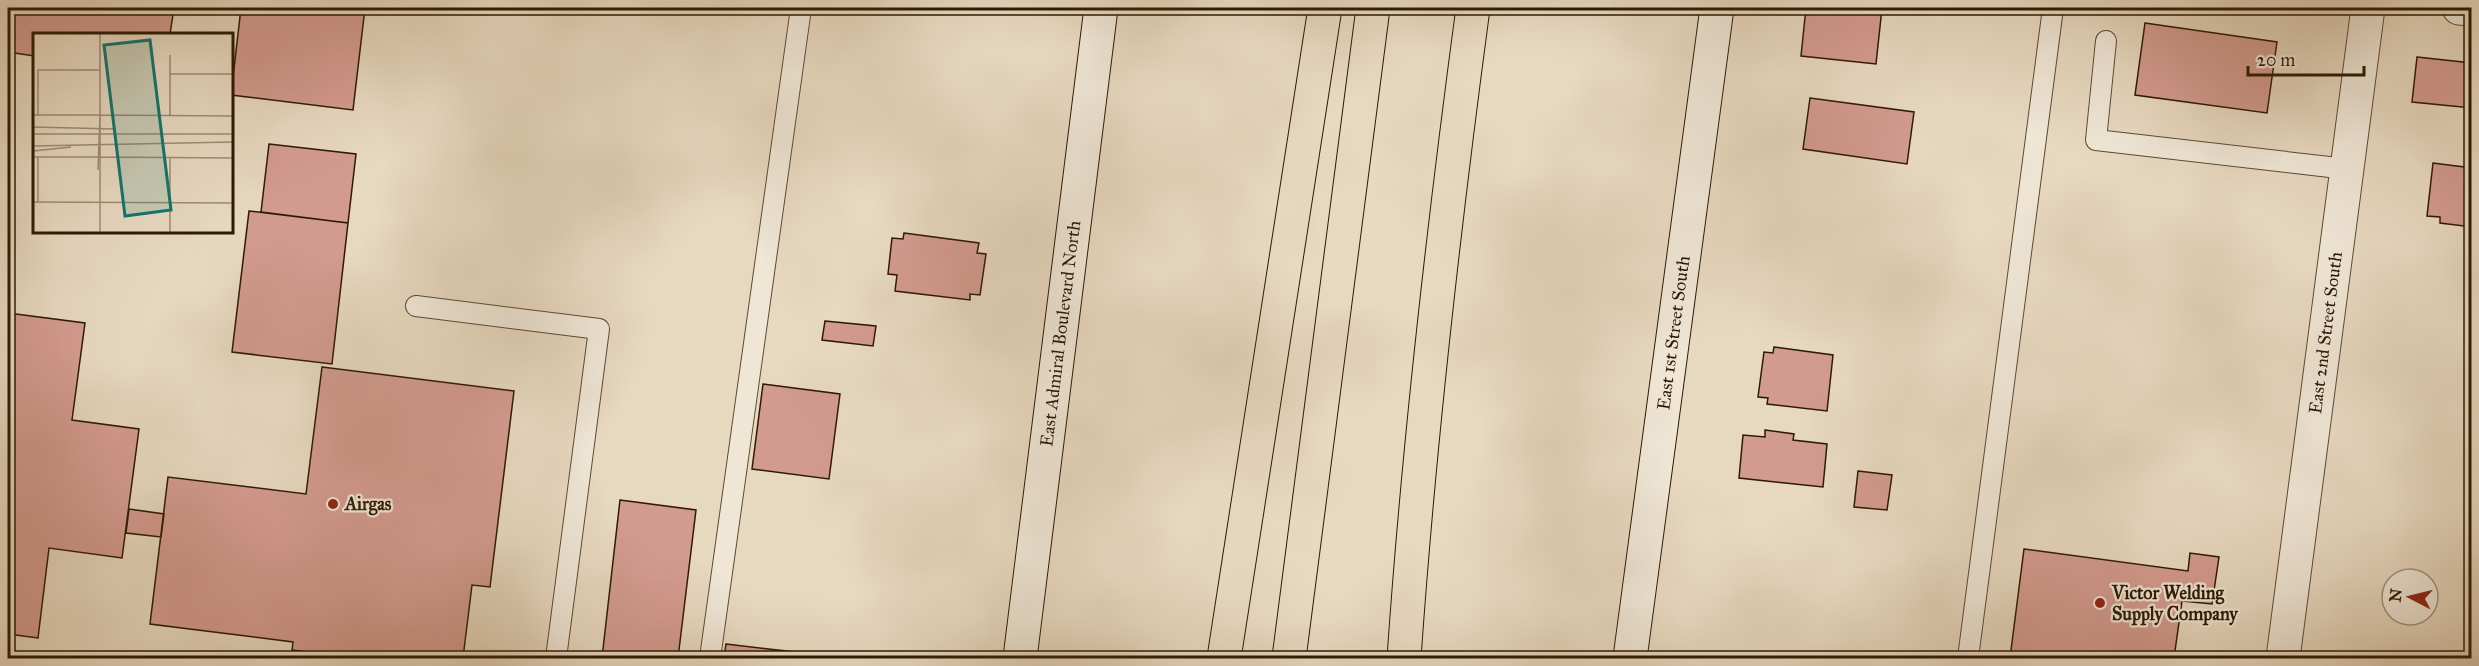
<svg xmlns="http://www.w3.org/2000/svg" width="2479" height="666" font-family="'IM FELL Great Primer',serif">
  <rect width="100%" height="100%" fill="#e7d8c0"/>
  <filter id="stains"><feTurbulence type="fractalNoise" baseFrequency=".00333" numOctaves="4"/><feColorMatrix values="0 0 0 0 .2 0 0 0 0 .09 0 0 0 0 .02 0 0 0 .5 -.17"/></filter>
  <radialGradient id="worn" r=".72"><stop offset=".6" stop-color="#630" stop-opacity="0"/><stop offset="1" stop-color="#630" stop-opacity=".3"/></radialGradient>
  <!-- building -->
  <path fill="#d39a8f" stroke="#2d1a03" stroke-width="1.5" d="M8 8H174L170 34H34V56L8 52Z
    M241 8H365L353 110 231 95Z
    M1806 8H1882L1876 64 1801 56Z
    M2145 23 2277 42 2267 113 2135 95Z
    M2417 57 2472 63V108L2412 102Z
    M1810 98 1914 112 1907 164 1803 149Z
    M269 144 356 154 348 223 261 212Z
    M2433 163 2472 168V227L2440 223V217L2427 216Z
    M249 211 348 223 332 364 232 352Z
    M904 233 979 243 977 253 986 254 980 295 970 294V300L895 291 897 275 888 274 892 238 903 239Z
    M8 313 85 323 72 420 139 429 122 558 49 548 38 638 8 634Z
    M825 321 876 326 873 346 822 340Z
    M1774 347 1833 355 1827 411 1767 404 1768 398 1758 397 1764 352 1773 353Z
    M322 367 514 391 490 587 472 585 463 658H358L292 650 293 642 150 624 168 477 306 494Z
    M763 384 840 394 829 479 752 469Z
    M1765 430 1794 434 1793 440 1827 444 1823 487 1739 478 1743 435 1765 437Z
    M1858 471 1892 475 1887 510 1854 507Z
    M620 500 696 510 678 658H602Z
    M129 509 164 514 161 537 126 533Z
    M2024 549 2188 571 2190 553 2219 557 2212 604 2182 601 2174 658H2010Z
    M726 644 804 653 803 658H724Z
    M804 653 845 658H803Z"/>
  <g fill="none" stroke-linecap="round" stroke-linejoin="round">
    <defs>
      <path id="service" d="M2106 41 2096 140 2347 169
        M416 306 599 329 556 658
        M710 658 801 8
        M1968 658 2053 8"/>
      <g id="minor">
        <path d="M2459 8 2472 9"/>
        <path id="s1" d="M2283 658 2368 8"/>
      </g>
      <g id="secondary">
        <path id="s2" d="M1020 658 1101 8"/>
        <path id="s3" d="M1630 658 1717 8"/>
      </g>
      <path id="motorway" d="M1224 658 1325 8
        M1289 658 1373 8
        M1404 658C1419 441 1444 224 1473 8"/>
    </defs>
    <!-- service casing -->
    <use href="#service" stroke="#5c4a32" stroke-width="22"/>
    <!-- minor casing -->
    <use href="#minor" stroke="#5c4a32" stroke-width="35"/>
    <!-- secondary casing -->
    <use href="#secondary" stroke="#2d1a03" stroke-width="35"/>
    <!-- motorway casing -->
    <use href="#motorway" stroke="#2d1a03" stroke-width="35"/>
    <!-- service -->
    <use href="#service" stroke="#efe6d6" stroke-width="20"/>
    <!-- minor -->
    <use href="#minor" stroke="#efe6d6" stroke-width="33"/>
    <!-- secondary -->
    <use href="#secondary" stroke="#efe6d6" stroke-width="33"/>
    <!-- motorway -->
    <use href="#motorway" stroke="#e7d8c0" stroke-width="33"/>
  </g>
  <!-- markers -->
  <g fill="#8f2418" stroke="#efe6d6" stroke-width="2">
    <circle cx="333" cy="504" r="6"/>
    <circle cx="2100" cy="603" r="6"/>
  </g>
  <g text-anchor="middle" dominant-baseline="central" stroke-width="4.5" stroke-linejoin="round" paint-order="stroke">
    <!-- street labels -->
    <g font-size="18" fill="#2d1a03" stroke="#efe6d6">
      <text stroke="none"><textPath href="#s2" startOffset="327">East Admiral Boulevard North</textPath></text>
      <text stroke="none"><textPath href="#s3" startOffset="328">East 1st Street South</textPath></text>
      <text stroke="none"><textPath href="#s1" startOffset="328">East 2nd Street South</textPath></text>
    </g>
    <!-- poi labels -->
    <g font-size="18" font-weight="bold" fill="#2d1a03" stroke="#efe6d6" text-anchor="start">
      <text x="345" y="504">Airgas</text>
      <text x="2112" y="593">Victor Welding<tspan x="2112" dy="21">Supply Company</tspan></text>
    </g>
  </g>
  <!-- overview -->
  <g transform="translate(33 33)">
    <rect width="200" height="200" fill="#e7d8c0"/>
    <path fill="none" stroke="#9d8c74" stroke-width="1.5" d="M137 22V83M137 41H200M0 82H67M5 82V37H67M67 82 200 83M67 82V199M67 82V0M0 94 81 96M0 101H200M0 113 200 109M0 118 38 114M0 124H65M65 124 200 125M65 137 67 82M0 169 200 170M5 169V124M137 199V125"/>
    <path fill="#0f766e" fill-opacity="0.15" stroke="#0f766e" stroke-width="3" d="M117 7 138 177 92 183 71 12Z"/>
    <rect width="200" height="200" fill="none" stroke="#2d1a03" stroke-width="3"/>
  </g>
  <!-- margin -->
  <rect width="2479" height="666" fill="none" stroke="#e7d8c0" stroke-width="30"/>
  <rect x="9" y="9" width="2461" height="648" fill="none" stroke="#2d1a03" stroke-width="3"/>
  <rect x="15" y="15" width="2449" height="636" fill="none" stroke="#2d1a03" stroke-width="1.5"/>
  <!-- north arrow -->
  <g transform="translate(2410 597) rotate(277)"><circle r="28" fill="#efe6d6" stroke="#a19482" stroke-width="1.5"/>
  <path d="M0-4.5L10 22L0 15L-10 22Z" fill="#8f2418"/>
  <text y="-9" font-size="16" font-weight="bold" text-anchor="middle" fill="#2d1a03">N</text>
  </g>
  <!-- scale -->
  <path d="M2248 66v9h116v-9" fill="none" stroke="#2d1a03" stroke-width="3"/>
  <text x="2257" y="66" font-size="18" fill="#2d1a03" stroke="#efe6d6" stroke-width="4.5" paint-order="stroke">20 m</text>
  <rect width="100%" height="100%" filter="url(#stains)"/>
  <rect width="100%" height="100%" fill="url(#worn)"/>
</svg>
